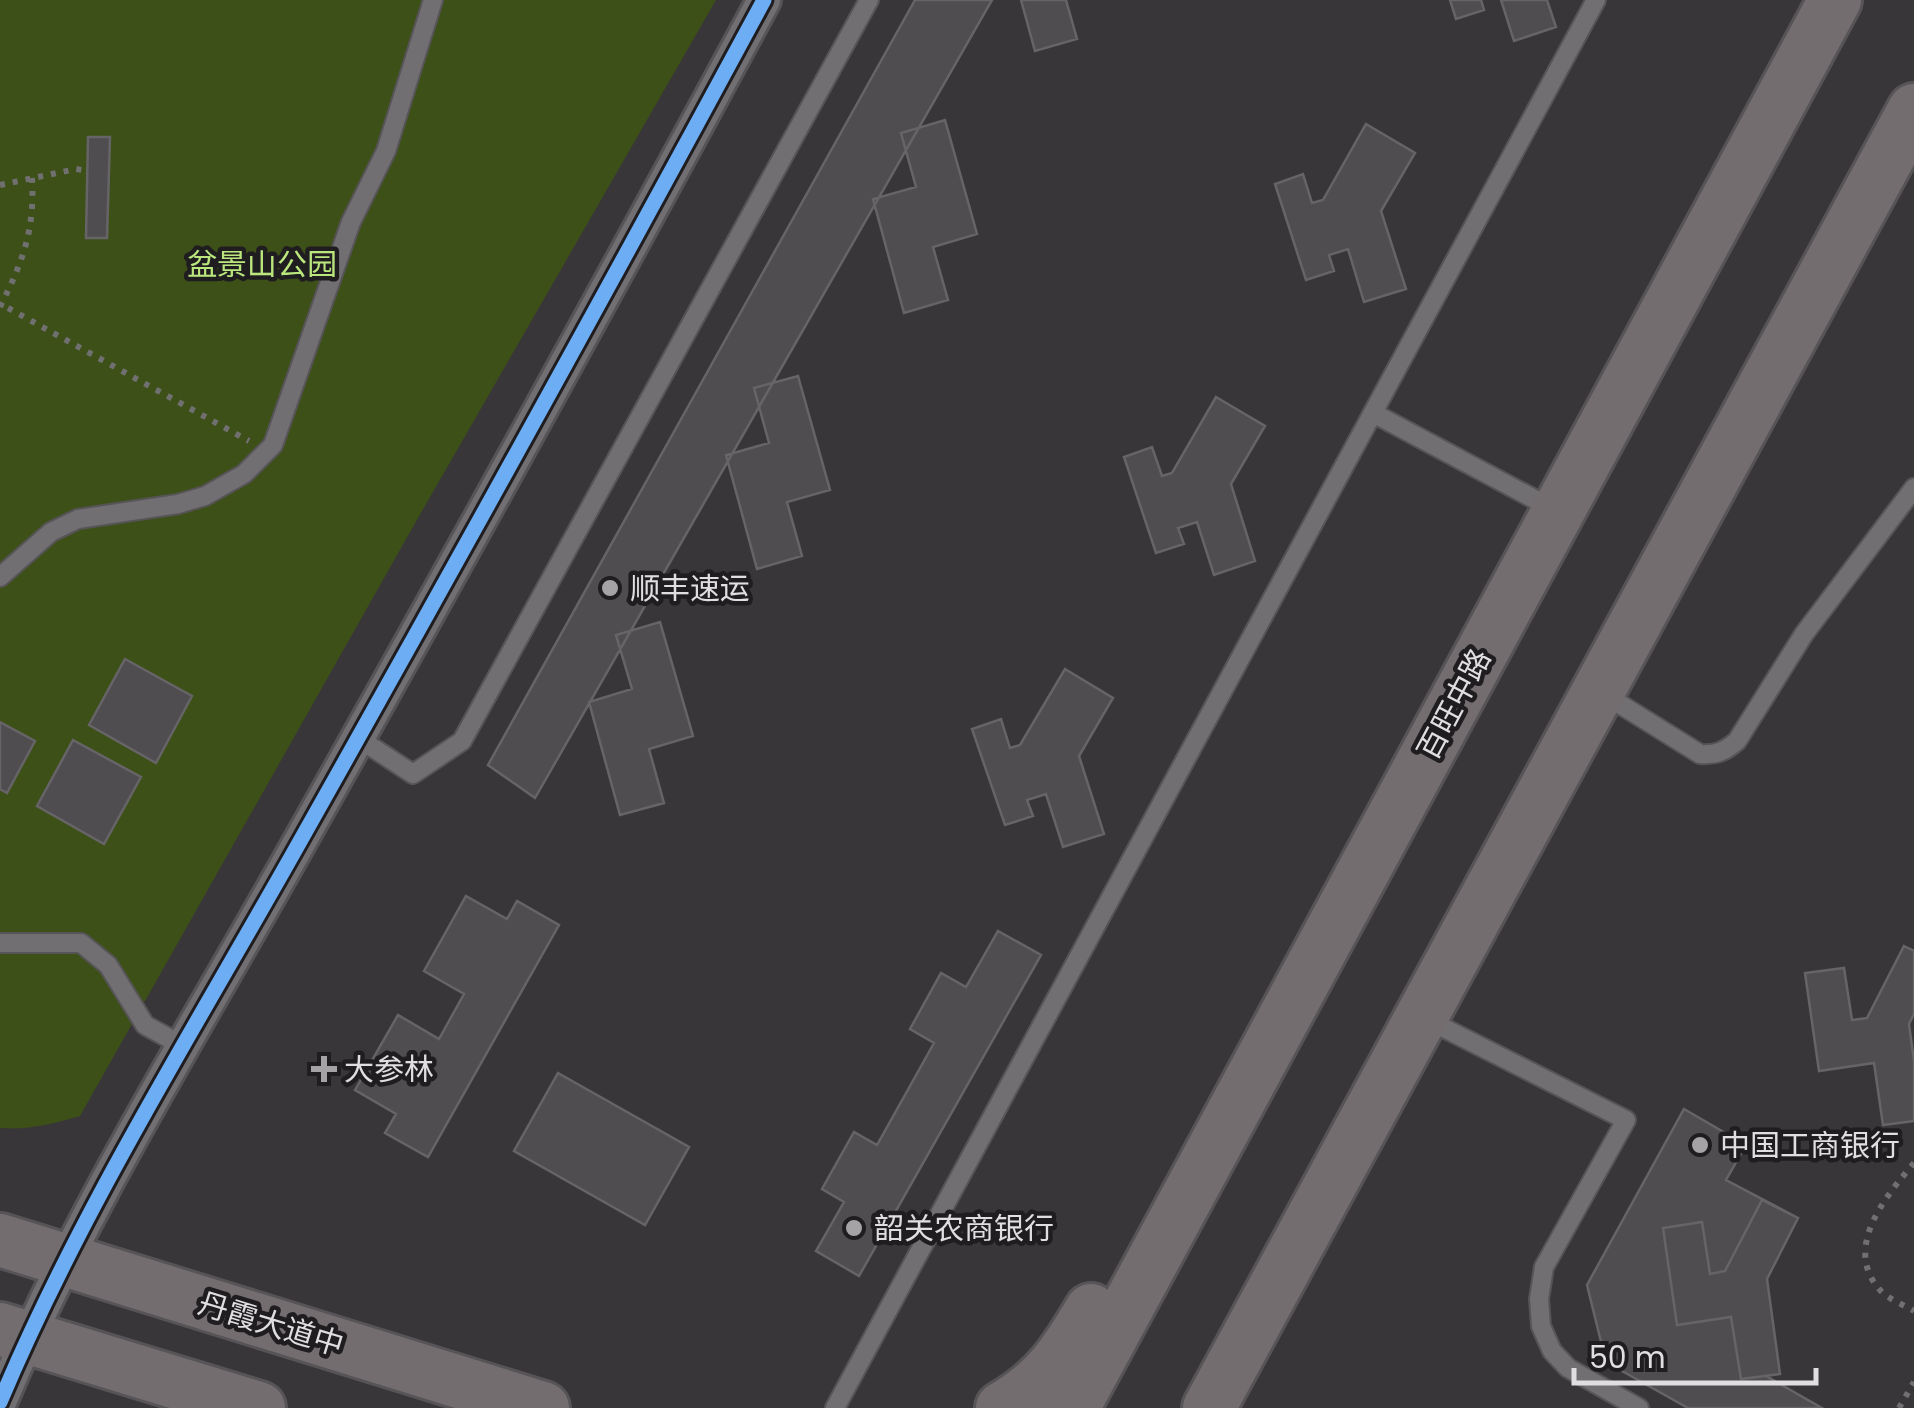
<svg xmlns="http://www.w3.org/2000/svg" width="1914" height="1408" font-family="Poppins,'Noto Sans SC',sans-serif">
  <rect width="100%" height="100%" fill="#393639"/>
  <!-- green -->
  <path fill="#3c5018" d="M0 0H716L418 518 80 1116C53 1124 29 1130 0 1128Z"/>
  <!-- building -->
  <path fill="#4f4d4f" stroke="#666466" stroke-width="2.5" d="M915 0H992L535 798 488 765Z
    M1021 0H1066L1077 39 1035 51Z
    M1450 0H1481L1484 10 1456 19Z
    M1501 0H1547L1556 27 1514 41Z
    M945 120 977 234 933 247 948 300 904 313 873 199 916 187 901 133Z
    M1366 124 1415 153 1381 211 1406 289 1364 302 1348 249 1329 255 1334 271 1306 280 1275 184 1303 174 1312 203 1323 200Z
    M88 137H110L107 238H86Z
    M798 376 830 490 787 502 802 556 757 569 726 455 769 443 754 388Z
    M1216 397 1265 426 1231 484 1255 561 1214 575 1197 522 1178 528 1184 544 1156 553 1124 457 1152 447 1162 476 1172 473Z
    M660 622 693 736 649 749 664 803 620 815 589 702 632 689 616 635Z
    M125 659 192 696 156 763 89 725Z
    M1065 669 1113 698 1079 756 1104 834 1063 847 1046 794 1027 800 1033 816 1005 825 972 729 1001 719 1010 748 1020 745Z
    M0 722 35 741 7 793 0 789Z
    M73 740 141 777 104 844 37 806Z
    M466 896 507 919 517 901 559 925 428 1157 385 1133 396 1114 355 1090 398 1015 439 1039 464 994 424 971Z
    M998 931 1041 955 859 1276 816 1251 844 1202 822 1189 854 1132 877 1145 934 1043 910 1029 941 973 966 987Z
    M1904 946 1914 951V1014L1909 1024 1914 1061V1121L1883 1125 1874 1063 1819 1071 1805 973 1844 968 1852 1020 1867 1018Z
    M558 1073 689 1147 645 1225 514 1151Z
    M1684 1109 1746 1145 1726 1180 1798 1218 1767 1279 1780 1374 1766 1376 1822 1408H1688L1606 1362 1587 1285Z
    M1762 1200 1798 1218 1767 1279 1780 1374 1741 1379 1731 1317 1677 1325 1663 1228 1702 1222 1710 1274 1725 1271Z"/>
  <g fill="none" stroke-linecap="round" stroke-linejoin="round">
    <defs>
      <path id="lane" d="M1373 413 1553 509
        M0 577 51 532 78 519 178 504 205 496 244 474 273 445 351 222 386 151 433 0
        M1602 693 1700 754C1716 755 1724 752 1737 741L1804 634 1914 488
        M358 738 413 774 462 741 869 0
        M0 943H81L108 965 145 1025 183 1046
        M1424 1018 1626 1120 1544 1267 1539 1299 1541 1326 1552 1351 1568 1368 1639 1408
        M835 1408 1596 0"/>
      <path id="street" d="M0 1402C83 1205 199 1022 303 836 459 559 613 280 764 0"/>
      <path id="primary" d="M0 1240 543 1408
        M0 1329 259 1408
        M1002 1408C1047 1382 1065 1354 1091 1310
        M1073 1408 1835 0
        M1209 1408 1914 110"/>
    </defs>
    <!-- lane casing -->
    <use href="#lane" stroke="#575457" stroke-width="22"/>
    <!-- street casing -->
    <use href="#street" stroke="#575457" stroke-width="38"/>
    <!-- primary casing -->
    <use href="#primary" stroke="#575457" stroke-width="58"/>
    <!-- path -->
    <path stroke="#717071" stroke-width="6" stroke-dasharray="5 8" stroke-linecap="butt" d="M0 185 76 169 88 171
      M0 307C23 261 35 230 32 178
      M8 308 249 441
      M1914 1163C1886 1196 1842 1248 1880 1290 1888 1299 1904 1305 1914 1311
      M1899 1408 1914 1382"/>
    <!-- lane -->
    <use href="#lane" stroke="#716f71" stroke-width="18"/>
    <!-- street -->
    <use href="#street" stroke="#716f71" stroke-width="32"/>
    <!-- primary -->
    <use href="#primary" stroke="#746d70" stroke-width="52"/>
    <defs>
      <path id="cycleway" d="M0 1402C83 1205 199 1022 303 836 459 559 613 280 764 0"/>
    </defs>
    <!-- cycleway casing -->
    <use href="#cycleway" stroke="#1f1d1f" stroke-width="21"/>
    <!-- cycleway -->
    <use href="#cycleway" stroke="#6dadf4" stroke-width="15"/>
  </g>
  <!-- markers -->
  <g fill="#a6a3a7" stroke="#1f1d1f" stroke-width="4">
    <circle cx="610" cy="588" r="10"/>
    <path d="M319 1054h10v10h10v10h-10v10h-10v-10h-10v-10h10z"/>
    <circle cx="1700" cy="1145" r="10"/>
    <circle cx="854" cy="1228" r="10"/>
  </g>
  <g text-anchor="middle" dominant-baseline="central" stroke-width="9" stroke-linejoin="round" paint-order="stroke">
    <!-- park labels -->
    <g font-size="30" fill="#bae67d" stroke="#1f1d1f">
      <text x="262" y="264">盆景山公园</text>
    </g>
    <!-- poi labels -->
    <g font-size="30" fill="#e1dee2" stroke="#1f1d1f" text-anchor="start">
      <text x="630" y="588">顺丰速运</text>
      <text x="344" y="1069">大参林</text>
      <text x="1720" y="1145">中国工商银行</text>
      <text x="874" y="1228">韶关农商银行</text>
    </g>
    <!-- street labels -->
    <g font-size="30" fill="#e1dee2" stroke="#1f1d1f">
      <text transform="translate(1454 704) rotate(-62)">百旺中路</text>
      <text transform="translate(271 1324) rotate(17)">丹霞大道中</text>
    </g>
  </g>
  <!-- scale -->
  <path d="M1574 1368v15h242v-15" fill="none" stroke="#e1dee2" stroke-width="5"/>
  <text x="1589" y="1368" font-size="30" fill="#e1dee2" stroke="#1f1d1f" stroke-width="8" paint-order="stroke">50 m</text>
</svg>
